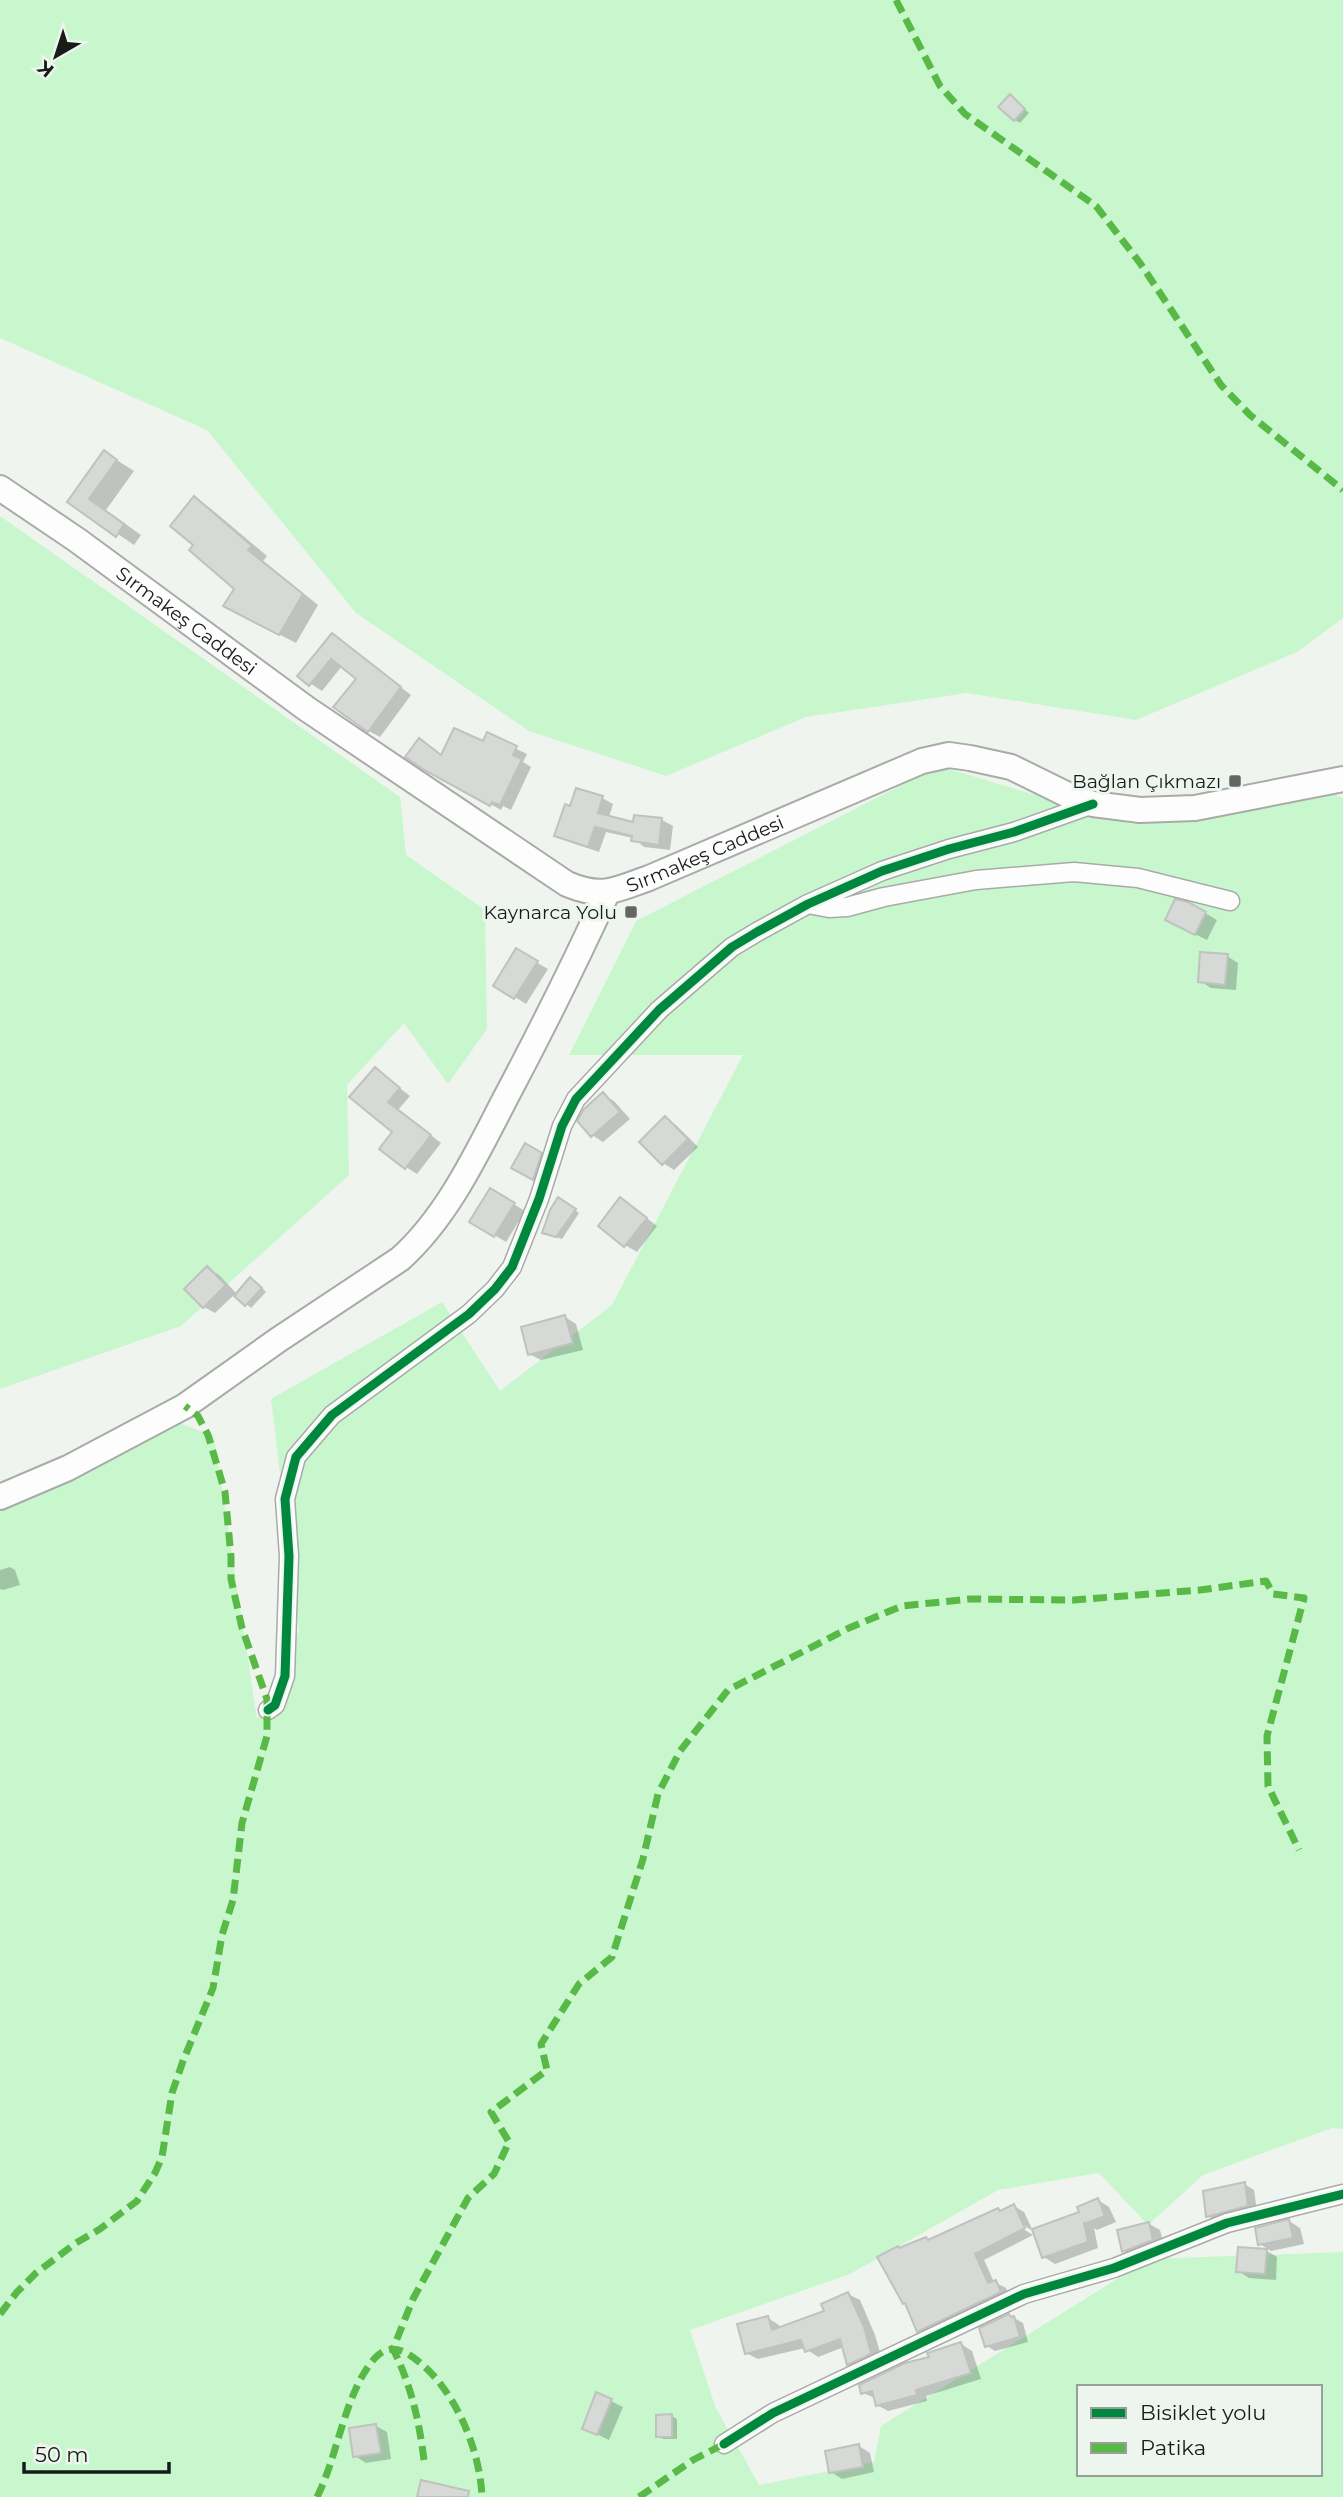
<svg xmlns="http://www.w3.org/2000/svg" width="1343" height="2497" font-family="Montserrat,sans-serif">
  <rect width="100%" height="100%" fill="#eff4ef"/>
  <!-- green -->
  <path fill="#c8f7cd" fill-rule="evenodd" d="M0 0H1343V618L1297 652 1136 720 967 693 806 717 666 776 529 731 356 613 207 430 0 338Z
    M0 516 400 797 406 855 485 910 487 1029 448 1084 404 1023 347 1085 349 1175 181 1326 0 1389Z
    M939 766 1131 824 1331 793 1343 798V2129L1332 2128 1203 2175 1148 2225 1099 2173 998 2190 850 2274 690 2330 715 2406 759 2485 874 2462 881 2426 1149 2259 1343 2252V2497H0V1505L179 1423 214 1436 257 1719 299 1631 271 1399 442 1302 500 1391 612 1305 743 1055H569L636 921ZM1079 2387H1320V2474H1079Z"/>
  <!-- shadow -->
  <path fill="#0003" d="M1015 100 1029 113 1020 123 1015 120Z
    M104 452 134 471 106 510 141 535 134 545 69 501Z
    M194 498 210 508 267 556 263 561 318 605 296 643 241 615 236 588 196 545Z
    M332 635 411 695 380 737 369 731 358 679 342 666 322 691 299 676Z
    M487 735 527 754 523 762 531 767 511 810 503 806 501 810 439 776 419 740 443 756 483 743Z
    M602 798 613 804 609 817 635 824 636 817 662 820 673 826 670 850 644 847 633 838 606 832 599 852 567 841 557 835 572 808Z
    M1205 913 1217 920 1207 940 1178 926Z
    M517 951 548 969 526 1004 496 985Z
    M1227 956 1238 963 1236 990 1211 988 1200 981Z
    M375 1069 410 1096 398 1110 441 1143 417 1174 406 1167Z
    M603 1095 614 1101 630 1119 603 1142 592 1135Z
    M665 1119 676 1125 698 1147 674 1170 663 1163Z
    M526 1146 552 1161 545 1185 514 1167Z
    M490 1190 525 1211 506 1242 471 1221Z
    M559 1199 579 1213 562 1239 549 1235Z
    M631 1206 657 1226 637 1252 625 1245Z
    M207 1268 219 1275 237 1294 256 1282 266 1292 251 1308 235 1294 215 1313 204 1307Z
    M565 1317 576 1324 583 1350 541 1360 529 1354Z
    M10 1567 15 1570 20 1585 3 1590 0 1589V1570Z
    M1244 2184 1254 2190 1257 2211 1217 2222 1208 2216Z
    M1098 2200 1109 2207 1116 2222 1097 2230 1094 2228 1098 2248 1055 2264 1044 2257 1081 2213Z
    M1014 2206 1024 2212 1033 2231 1018 2222 1017 2225 1033 2235 984 2260 994 2282 1006 2288 1010 2298 929 2336 919 2330 907 2304 904 2303 901 2249 926 2239 930 2241Z
    M1289 2221 1300 2228 1304 2244 1271 2251 1260 2244Z
    M1149 2224 1160 2230 1164 2246 1135 2257 1124 2251Z
    M1239 2249 1269 2251H1267L1277 2257 1276 2280 1249 2278 1238 2271Z
    M848 2294 860 2300 875 2335 882 2359 860 2370 849 2364 844 2347 818 2357 805 2348 758 2359 746 2353 768 2318 779 2325 780 2329 827 2312Z
    M1009 2315 1023 2323 1028 2342 995 2351 987 2346Z
    M961 2344 972 2351 981 2379 926 2396 927 2401 888 2411 877 2405 875 2398 863 2393Z
    M597 2394 623 2407 609 2440 584 2428Z
    M672 2416 677 2419V2439H663L658 2436Z
    M376 2426 387 2432 391 2459 366 2463 355 2456Z
    M859 2446 870 2453 874 2472 842 2479 831 2472Z"/>
  <!-- building -->
  <path fill="#d6d9d6" stroke="#bfc2bf" stroke-width="2" d="M1010 94 1025 109 1014 121 998 107Z
    M104 450 117 460 89 499 124 524 116 537 67 502Z
    M194 496 252 546 248 550 303 594 279 635 223 606 234 589 189 550 193 545 170 526Z
    M332 633 401 687 368 732 333 707 356 679 331 659 309 686 297 676Z
    M454 728 483 741 487 732 517 746 513 755 522 759 500 805 492 802 490 806 426 771 405 757 419 738 441 755Z
    M576 788 603 796 598 813 633 822 634 815 662 818 659 845 631 841 632 836 595 827 588 847 554 836 565 804 570 806Z
    M1175 899 1188 902 1206 912 1195 935 1165 920Z
    M516 948 538 961 514 999 493 986Z
    M1200 952 1228 954 1225 985 1198 982Z
    M375 1067 400 1088 388 1102 431 1135 405 1169 379 1149 392 1132 349 1097Z
    M603 1092 620 1112 591 1137 577 1121 584 1109Z
    M665 1116 688 1139 662 1165 639 1142Z
    M525 1143 542 1153 533 1180 511 1168Z
    M490 1188 515 1203 494 1237 469 1222Z
    M558 1197 576 1209 556 1237 542 1233 550 1210Z
    M620 1197 647 1218 624 1247 598 1226Z
    M207 1266 226 1285 203 1308 184 1289Z
    M250 1277 262 1288 245 1306 234 1296Z
    M565 1315 573 1343 528 1355 521 1327Z
    M1245 2182 1248 2206 1206 2217 1203 2191Z
    M1098 2198 1105 2216 1084 2224V2222L1088 2242 1042 2258 1032 2229 1079 2212 1077 2207Z
    M1014 2204 1025 2228 975 2254 988 2283 996 2280 1001 2292 917 2332 905 2303 903 2304 877 2257 898 2246 899 2248 926 2237 928 2240 998 2208 1000 2211Z
    M1289 2219 1293 2238 1258 2245 1255 2228Z
    M1149 2222 1153 2240 1122 2252 1117 2230Z
    M1238 2247 1267 2249 1265 2274 1236 2272Z
    M848 2292 864 2327 871 2353 865 2357 847 2365 840 2339 805 2352 801 2340 745 2354 737 2324 768 2316 772 2330 824 2311 821 2304Z
    M1009 2314 1011 2317 1014 2316 1020 2337 985 2347 979 2328Z
    M961 2342 971 2373 916 2390 917 2395 876 2406 872 2391 861 2394 859 2385 905 2363 929 2357 927 2353Z
    M596 2392 612 2399 597 2435 582 2429Z
    M672 2414V2437H656V2415Z
    M376 2424 381 2453 353 2457 349 2428Z
    M859 2444 863 2467 829 2473 825 2451Z
    M421 2480 469 2491 468 2497H417Z"/>
  <g fill="none" stroke-linecap="round" stroke-linejoin="round">
    <defs>
      <path id="street" d="M808 904 829 908 847 907 884 897 976 880 1074 872 1138 878 1230 901
        M268 1710 275 1705 285 1676 289 1556 285 1499 296 1457 332 1415 469 1314 495 1289 512 1267 539 1199 562 1126 576 1099 659 1010 732 947 757 932 808 904 882 871 949 849 1014 832 1093 804
        M724 2444 773 2413 1024 2294 1114 2268 1227 2223 1343 2194"/>
      <g id="secondary">
        <path id="s1" d="M0 488 77 540 307 709 567 884C603 899 615 890 649 878L922 761 949 755 970 758 1011 767 1074 798 1093 804 1140 810 1195 808 1343 779"/>
        <path d="M0 1497 68 1468 185 1406 278 1340 400 1259C447 1217 476 1155 505 1099 541 1031 575 963 607 893"/>
      </g>
    </defs>
    <!-- street casing -->
    <use href="#street" stroke="#a8aba8" stroke-width="21"/>
    <!-- secondary casing -->
    <use href="#secondary" stroke="#a8aba8" stroke-width="28"/>
    <!-- street -->
    <use href="#street" stroke="#fdfdfd" stroke-width="18"/>
    <!-- secondary -->
    <use href="#secondary" stroke="#fdfdfd" stroke-width="24"/>
    <!-- quiet -->
    <path stroke="#58b947" stroke-width="7" stroke-dasharray="14 7" stroke-linecap="butt" d="M896 0 940 86 965 114 1096 206 1140 263 1221 385 1250 415 1343 490
      M0 2314 17 2292 36 2273 76 2243 100 2229 137 2201 155 2173 162 2157 172 2093 183 2061 213 1988 222 1935 233 1900 242 1823 267 1736V1699L242 1628 231 1579V1557L225 1492 208 1435 198 1416 185 1406
      M424 2460C419 2420 411 2385 393 2349L413 2299 468 2198 494 2174 509 2142 491 2112 547 2070 541 2044 579 1984 612 1957 643 1859 658 1794 680 1751 728 1690 849 1628 902 1606 970 1599 1074 1600 1200 1590 1266 1581 1273 1594 1304 1598 1267 1736 1268 1786 1299 1850
      M317 2497C338 2456 345 2391 375 2358 385 2347 396 2347 408 2354 452 2381 480 2447 482 2497
      M639 2497 693 2460 724 2444"/>
    <defs>
      <path id="cycleway" d="M268 1710 275 1705 285 1676 289 1556 285 1499 296 1457 332 1415 469 1314 495 1289 512 1267 539 1199 562 1126 576 1099 659 1010 732 947 757 932 808 904 882 871 949 849 1014 832 1093 804
        M724 2444 773 2413 1024 2294 1114 2268 1227 2223 1343 2194"/>
    </defs>
    <!-- cycleway casing -->
    <use href="#cycleway" stroke="#edf6ee" stroke-width="13"/>
    <!-- cycleway -->
    <use href="#cycleway" stroke="#00873e" stroke-width="9"/>
  </g>
  <!-- markers -->
  <g fill="#636763" stroke="#edf6ee" stroke-width="2.5">
    <rect x="1228" y="774" width="14" height="14" rx="3.5"/>
    <rect x="624" y="905" width="14" height="14" rx="3.5"/>
  </g>
  <g text-anchor="middle" dominant-baseline="central" stroke-width="6" stroke-linejoin="round" paint-order="stroke">
    <!-- street labels -->
    <g font-size="19" fill="#181b18" stroke="#edf6ee">
      <text stroke="none"><textPath href="#s1" startOffset="229">Sırmakeş Caddesi</textPath></text>
      <text stroke="none"><textPath href="#s1" startOffset="838">Sırmakeş Caddesi</textPath></text>
    </g>
    <!-- poi labels -->
    <g font-size="19" fill="#181b18" stroke="#edf6ee" text-anchor="end">
      <text x="1221" y="781">Bağlan Çıkmazı</text>
      <text x="617" y="912">Kaynarca Yolu</text>
    </g>
  </g>
  <!-- legend -->
  <rect x="1077" y="2385" width="245" height="91" fill="#edf6ee" stroke="#989e98" stroke-width="2"/>
  <rect x="1091" y="2408" width="35" height="10" fill="#00873e" stroke="#989e98" stroke-width="2"/>
  <text x="1140" y="2420" font-size="21" fill="#181b18">Bisiklet yolu</text>
  <rect x="1091" y="2443" width="35" height="10" fill="#58b947" stroke="#989e98" stroke-width="2"/>
  <text x="1140" y="2455" font-size="21" fill="#181b18">Patika</text>
  <!-- north arrow -->
  <g transform="translate(56 56) rotate(219)" stroke="#edf6ee" stroke-width="5" paint-order="stroke">
  <path d="M0-5L12 26L0 18L-12 26Z" fill="#181b18"/>
  <text y="-10" font-size="19" font-weight="bold" text-anchor="middle" fill="#181b18">K</text>
  </g>
  <!-- scale -->
  <path d="M24 2462v10h145v-10" fill="none" stroke="#181b18" stroke-width="3.5"/>
  <text x="35" y="2462" font-size="21" fill="#181b18" stroke="#edf6ee" stroke-width="5" paint-order="stroke">50 m</text>
</svg>
